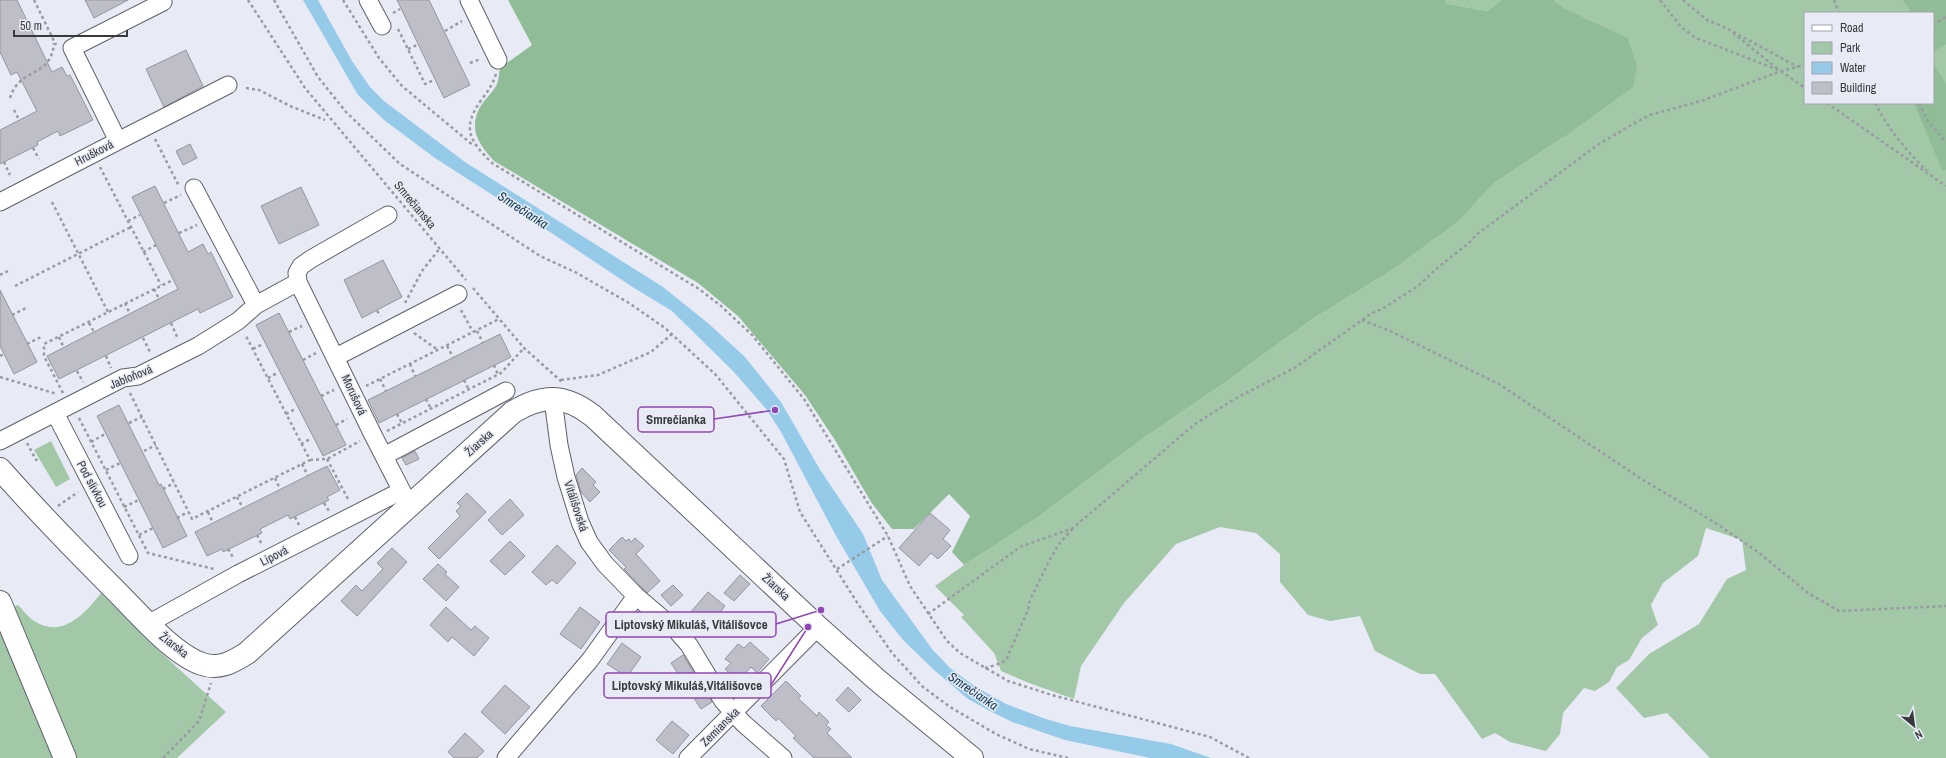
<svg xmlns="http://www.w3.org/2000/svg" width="1946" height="758" font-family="'Archivo Narrow',sans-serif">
  <rect width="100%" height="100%" fill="#e8ebf5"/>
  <!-- green -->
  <path fill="#a3c8a8" d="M1445 0H1501L1487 11 1448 4Z
    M1554 0H1902L1911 13H1805V103H1933V13L1946 0V162L1942 170H1946V758H1710L1667 713 1644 718 1616 688 1649 654 1699 624 1727 579 1746 570 1742 540 1706 528 1698 556 1663 583 1651 605 1658 625 1642 638 1629 660 1617 667 1609 682 1595 691 1584 688 1563 713 1560 734 1546 751 1510 742 1495 733 1482 739 1435 674H1420L1375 651 1360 616 1330 621 1308 615 1280 582V554L1256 533 1220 527 1176 544 1124 603 1081 666 1074 699 1029 683 1001 671 994 653 961 617 964 615 935 586 964 565 1034 520 1145 437 1223 384 1311 320 1395 268 1458 222 1494 183 1564 137 1627 37 1564 8Z
    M51 441 70 479 56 487 34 450Z
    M101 593 146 639 226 712 177 758H75L12 607 18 605C23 610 28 617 34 621 62 639 85 614 101 593Z
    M0 626 53 758H0Z"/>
  <!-- forest -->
  <path fill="#90bc97" d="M508 0H1445L1448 4 1487 11 1501 0H1554L1564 8 1627 37 1637 66 1633 87 1564 137 1494 183 1458 222 1395 268 1311 320 1223 384 1145 437 1034 520 964 565 952 552 970 516 949 494 914 529H892L871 502 835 440 805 395 738 316 698 283 494 161C478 143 467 128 482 104 487 97 494 91 497 84 499 79 499 73 500 68L532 45Z
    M1902 0H1946V44L1933 52V13H1911Z
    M1933 62 1946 84V170H1942L1914 103H1933Z"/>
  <!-- water -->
  <path fill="#95cae9" d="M303 0H318L352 61 370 87 384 101 465 162 663 287 709 324 745 357 781 402 819 468 863 534 882 580 932 649 950 668 976 687 1006 704 1043 718 1070 726 1171 744 1211 758H1150L1065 740 1012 722 992 712 968 699 933 669 903 640 880 611 835 534 781 432 767 410 733 371 672 311 634 288 553 234 435 158 384 120 358 95Z"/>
  <!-- building -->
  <path fill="#bebec9" stroke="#94959e" d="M0 0H17L52 72 62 67 67 76 70 75 93 120 60 136 58 131 37 142 38 145 0 164V130L37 111 17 72 11 75 0 52Z
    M85 0H128L94 18Z
    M397 0H429L470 85 444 98Z
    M186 50 203 86 164 107 146 69Z
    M190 144 197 158 183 165 176 151Z
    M155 186 188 252 203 244 208 254 211 252 233 297 200 313 198 309 59 379 47 356 178 289 132 197Z
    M301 187 319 225 279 244 261 206Z
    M383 260 402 297 362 318 344 280Z
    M0 290 37 362 14 374 0 346Z
    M279 313 346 445 323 456 256 325Z
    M500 334 511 357 379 423 368 400Z
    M119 405 159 485 161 484 187 536 163 548 97 416Z
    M415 451 419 459 406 465 402 458Z
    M327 466 340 490 327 497 329 500 290 519 288 515 260 529 262 533 223 552 222 549 207 556 195 532Z
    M582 468 596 482 593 485 600 492 590 502 581 492 576 475Z
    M467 493 486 512 439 559 428 548 460 516 456 511 461 506 457 503Z
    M510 499 524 515 502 535 488 520Z
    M930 513 950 530 943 539 951 546 938 559 931 553 919 566 899 548Z
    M622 537 626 541 629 539 631 542 635 538 644 546 636 554 660 581 647 593 624 569 626 567 609 550Z
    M510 541 525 556 505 575 490 561Z
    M557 545 576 563 557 584 552 580 546 585 532 572Z
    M392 548 407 562 357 616 341 601 356 585 362 591 383 569 377 563Z
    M438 564 447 572 445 574 459 587 446 601 423 579Z
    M740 575 750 584 734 601 724 593Z
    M673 585 683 595 671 606 661 595Z
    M708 592 725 606 708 627 690 613Z
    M446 607 471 630 475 626 489 638 474 656 452 637 448 642 430 625Z
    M580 607 600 622 581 649 560 634Z
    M750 642 769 659 757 673 751 667 738 681 725 669 731 663 725 659 738 644 744 648Z
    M622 643 641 657 627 677 607 664Z
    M683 655 712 702 701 709 671 663Z
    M786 681 801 696 798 698 817 716 819 712 829 722 826 725 831 729 827 733 852 758H814L793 738 796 736 778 718 776 721 761 706Z
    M505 685 530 707 505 734 481 712Z
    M848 687 861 700 849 712 836 700Z
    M672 721 689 735 673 754 656 740Z
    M465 733 484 751 477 758H454L448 752Z"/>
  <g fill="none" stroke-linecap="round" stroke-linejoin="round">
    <defs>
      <path id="minor" d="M368 0 382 26
        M469 0 498 60
        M118 141 228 85
        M194 188 256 305
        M0 202 118 141 72 48 163 2
        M388 215 311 259 301 266 297 273 298 282 373 435 410 507
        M336 357 458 294
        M553 399 559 445 566 477 580 522 589 542 605 564 636 596 675 629 689 645 723 701 743 723 783 758
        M55 413 129 556
        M0 441 123 378 138 376 198 346 238 321 256 305 298 282
        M384 456 506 391
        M148 624 238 574 401 491
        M506 758 590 660 636 596
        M688 758 818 627"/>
      <path id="tertiary" d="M0 469C37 511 77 552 117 592 139 614 173 654 202 664 219 670 233 662 247 653L513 412C543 394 565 394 593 416L818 627 876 679 972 758
        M0 602 65 758"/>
    </defs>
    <!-- minor casing -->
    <use href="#minor" stroke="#5f616a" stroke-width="19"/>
    <!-- tertiary casing -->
    <use href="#tertiary" stroke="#5f616a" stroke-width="24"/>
    <!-- path -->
    <path stroke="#989ba2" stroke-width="2.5" stroke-dasharray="3 3" stroke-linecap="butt" d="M34 0 56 45
      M248 0 305 88 466 280
      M274 0 318 77 346 112 400 164 540 256 575 272 629 303 665 328 715 374 784 459 800 512 858 604 892 653 923 687 950 707 996 734 1029 749 1068 758
      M343 0 379 58 402 86 474 146
      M1660 0 1681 27 1696 38 1781 71 1805 88
      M1683 0 1707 20 1726 28 1798 67
      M1834 0 1839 13
      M393 13 400 9
      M1933 25 1946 17
      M398 29 425 84 434 80
      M445 31 462 21
      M1733 33 1779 70
      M408 49 417 45
      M470 63 481 59
      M496 74C493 84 488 91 482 99 461 128 469 140 492 163L699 289 721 306 752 335 804 399 888 536 910 586 947 641 960 653 1008 681 1052 695 1210 737 1249 758
      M246 88 259 90 290 106 325 120
      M10 98C20 66 51 79 54 43
      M1827 103 1946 186
      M1875 103C1888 129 1906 150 1927 171
      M1919 103 1927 120 1946 142
      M14 110 19 120
      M155 139 179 186
      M33 148 39 159
      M4 162 10 175
      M100 167 161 285
      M52 202 108 312
      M164 203 181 195
      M128 221 140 215
      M179 233 197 225
      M143 252 156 245
      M0 275 8 271
      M15 286 131 227
      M473 288 524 348 562 382
      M154 289 159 299
      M125 303 130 314
      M405 303 422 271 440 248
      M461 310 473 332
      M377 311 381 316
      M12 315 26 308
      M1362 320 1390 331 1499 384 1643 480 1714 522 1758 552 1808 593 1839 611 1946 606
      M89 323 94 332
      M171 323 178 339
      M477 331 483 343
      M289 332 302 326
      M414 333 438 350
      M59 337 64 348
      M143 338 150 352
      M27 344 41 337
      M447 346 453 357
      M253 349 263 344
      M0 356 4 354
      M106 356 111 368
      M303 360 316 353
      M410 364 415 376
      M494 365 498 375
      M77 371 83 382
      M0 377 57 394
      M268 378 277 373
      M380 379 386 391
      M464 380 469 390
      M561 380 598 375 651 352 672 334
      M366 386 499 319
      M63 393 44 356V344L173 280
      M130 393 192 519 310 460 245 334
      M321 396 334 390
      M426 399 431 409
      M286 414 295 409
      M397 414 402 423
      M79 418 148 553 214 569
      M129 423 142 417
      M336 425 347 419
      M387 431 501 373 524 348
      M91 442 105 434
      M27 443 36 460 39 458
      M301 444 310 439
      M144 451 156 445
      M327 459 349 501
      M310 460 327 459 360 441
      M302 464 308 476
      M106 470 120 463
      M275 478 280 489
      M163 489 174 483
      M237 497 243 508
      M324 503 329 511
      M58 506 78 492
      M124 507 139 500
      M208 512 213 523
      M295 517 299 525
      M177 518 188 512
      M139 535 153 528
      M257 535 262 545
      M228 549 234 559
      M837 569 888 536
      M928 614 1020 547 1073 528 1195 424 1231 401 1296 367 1372 313 1382 309 1418 286 1436 269 1470 242 1476 235 1596 146 1631 125 1650 115 1704 100 1781 71 1805 65
      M985 668 996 665 1006 660 1028 610 1030 600 1049 561 1059 544 1073 528
      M163 758 199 721 211 683"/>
    <!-- minor -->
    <use href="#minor" stroke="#fff" stroke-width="17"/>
    <!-- tertiary -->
    <use href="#tertiary" stroke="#fff" stroke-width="22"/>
  </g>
  <g text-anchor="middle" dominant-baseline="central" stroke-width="3" stroke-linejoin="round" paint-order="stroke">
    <!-- street labels -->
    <g font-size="12" fill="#393a3e" stroke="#e8ebf5">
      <text transform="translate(94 153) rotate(-27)">Hrušková</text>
      <text transform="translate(415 205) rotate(50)">Smrečianska</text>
      <text transform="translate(131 377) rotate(-22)">Jabloňová</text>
      <text transform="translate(354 395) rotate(65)">Morušová</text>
      <text transform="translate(479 443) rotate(-42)">Žiarska</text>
      <text transform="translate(92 484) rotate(62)">Pod slivkou</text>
      <text transform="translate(576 506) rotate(72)">Vitálišovská</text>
      <text transform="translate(274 556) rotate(-27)">Lipová</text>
      <text transform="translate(776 587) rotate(43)">Žiarska</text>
      <text transform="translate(174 645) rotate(38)">Žiarska</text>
      <text transform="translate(720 727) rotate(-45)">Zemianska</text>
    </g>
    <!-- water labels -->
    <g font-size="13" font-style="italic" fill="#0d394f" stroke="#e8ebf5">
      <text transform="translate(523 210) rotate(33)">Smrečianka</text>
      <text transform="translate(973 691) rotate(34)">Smrečianka</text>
    </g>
  </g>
  <!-- callouts -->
  <path fill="none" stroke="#9146b8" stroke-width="1.5" d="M775 410L714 419M821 610L776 624M808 627L771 685"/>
  <g fill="#9146b8" stroke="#e8ebf5" stroke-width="1.5">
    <circle cx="775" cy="410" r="4"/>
    <circle cx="821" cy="610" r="4"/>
    <circle cx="808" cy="627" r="4"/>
  </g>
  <g fill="#e8ebf5" stroke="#9146b8" stroke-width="1.5">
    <rect x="638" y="407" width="76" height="25" rx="4"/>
    <rect x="606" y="612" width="170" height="25" rx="4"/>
    <rect x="604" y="673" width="167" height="25" rx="4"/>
  </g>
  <g font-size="13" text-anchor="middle" font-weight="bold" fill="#393a3e">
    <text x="676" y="424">Smrečianka</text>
    <text x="691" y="629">Liptovský Mikuláš, Vitálišovce</text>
    <text x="687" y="690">Liptovský Mikuláš,Vitálišovce</text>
  </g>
  <!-- legend -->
  <rect x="1804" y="12" width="130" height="92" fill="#e8ebf5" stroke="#a2a4ac"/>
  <rect x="1812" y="25" width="20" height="6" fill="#ffffff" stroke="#a2a4ac"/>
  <text x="1840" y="32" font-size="12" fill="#393a3e">Road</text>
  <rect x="1812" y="42" width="20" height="12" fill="#a3c8a8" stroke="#a2a4ac"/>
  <text x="1840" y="52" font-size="12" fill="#393a3e">Park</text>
  <rect x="1812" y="62" width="20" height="12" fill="#95cae9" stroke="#a2a4ac"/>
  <text x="1840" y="72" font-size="12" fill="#393a3e">Water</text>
  <rect x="1812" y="82" width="20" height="12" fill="#bebec9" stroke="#a2a4ac"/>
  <text x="1840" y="92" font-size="12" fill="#393a3e">Building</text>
  <!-- north arrow -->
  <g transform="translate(1914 726) rotate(151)" stroke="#e8ebf5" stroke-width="3" paint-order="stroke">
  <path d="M0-3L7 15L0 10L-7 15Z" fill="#393a3e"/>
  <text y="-6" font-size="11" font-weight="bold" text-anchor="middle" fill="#393a3e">N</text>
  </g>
  <!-- scale -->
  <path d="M14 30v6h113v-6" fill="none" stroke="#393a3e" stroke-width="2"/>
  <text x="20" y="30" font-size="12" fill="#393a3e" stroke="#e8ebf5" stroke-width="3" paint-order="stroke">50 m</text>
</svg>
